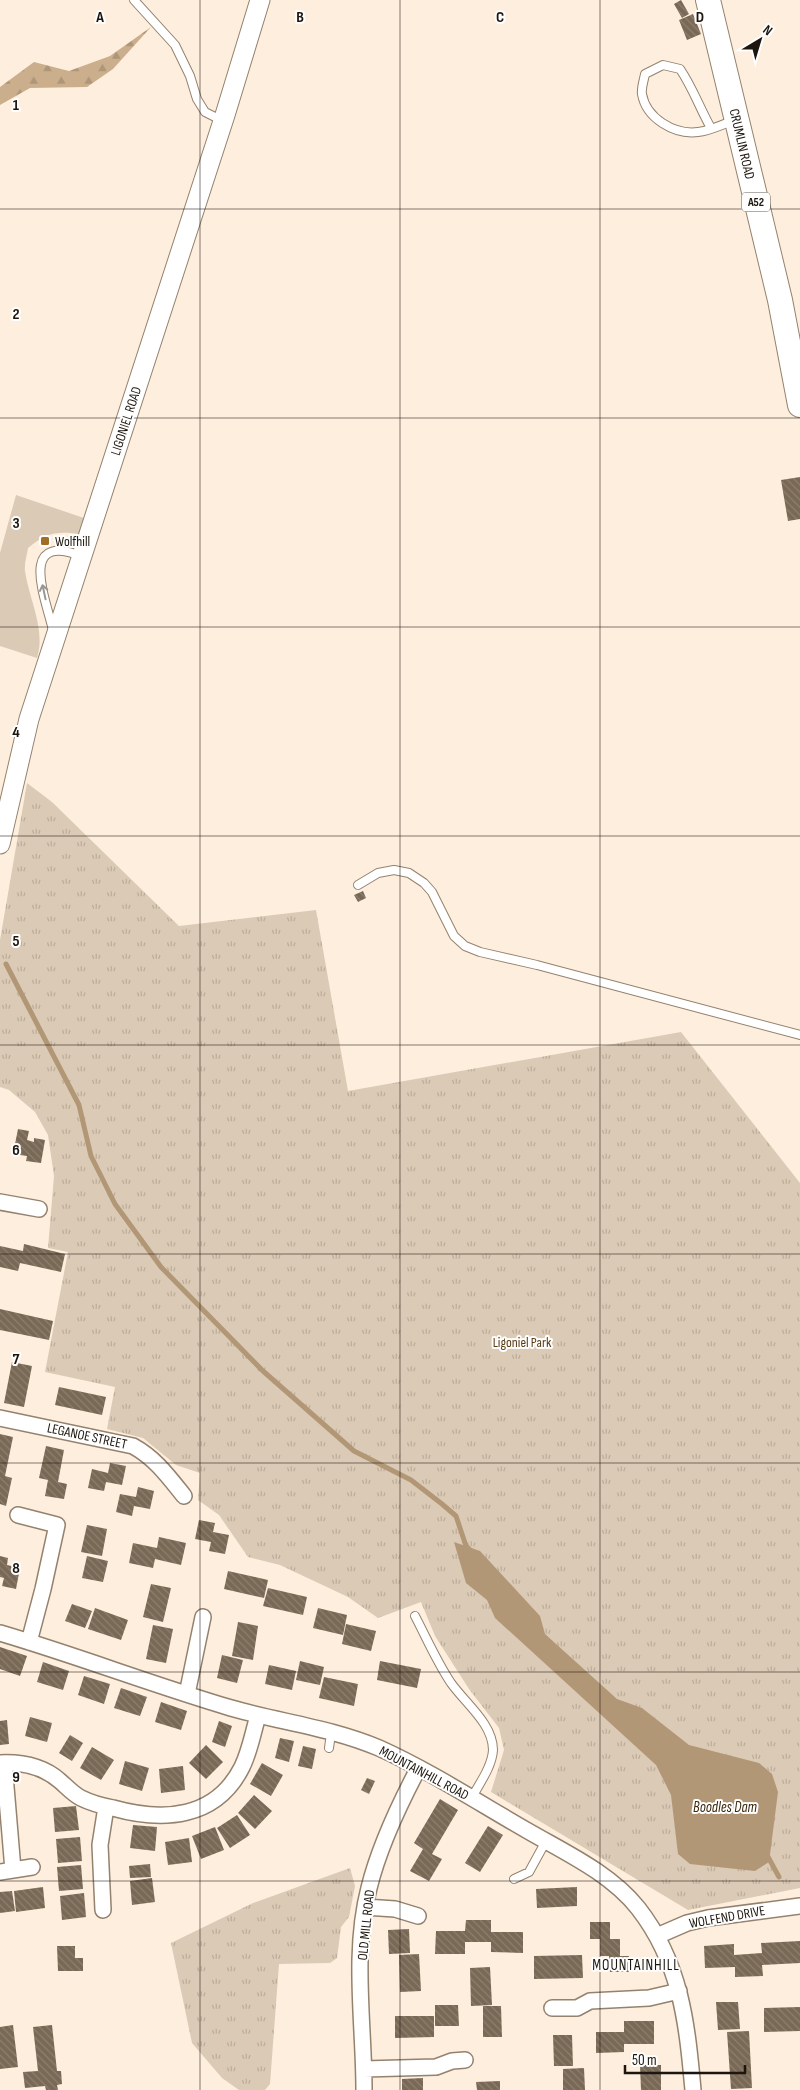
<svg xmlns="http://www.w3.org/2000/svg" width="800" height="2090" font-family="'Sofia Sans Condensed',sans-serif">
  <defs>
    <pattern id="forest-firs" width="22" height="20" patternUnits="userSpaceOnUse" patternTransform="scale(1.25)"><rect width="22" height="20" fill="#cbaf8d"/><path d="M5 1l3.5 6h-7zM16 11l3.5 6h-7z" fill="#ae9678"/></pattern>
    <pattern id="park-tufts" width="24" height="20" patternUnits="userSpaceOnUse" patternTransform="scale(1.25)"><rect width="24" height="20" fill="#dbcab5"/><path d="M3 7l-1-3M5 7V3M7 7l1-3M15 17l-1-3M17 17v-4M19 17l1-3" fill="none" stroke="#bcad9a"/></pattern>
    <pattern id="building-back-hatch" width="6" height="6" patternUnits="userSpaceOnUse" patternTransform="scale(1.25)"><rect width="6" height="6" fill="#786854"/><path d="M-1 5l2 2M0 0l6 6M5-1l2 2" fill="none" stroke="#8c8072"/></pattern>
  </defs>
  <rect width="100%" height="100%" fill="#feeedd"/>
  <!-- grass -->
  <path fill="#dbcab5" d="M16 495 84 518 79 534C55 531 47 533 28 548 27 555 24 564 25 571 29 599 46 630 37 658L0 646V553Z"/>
  <!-- forest -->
  <path fill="url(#forest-firs)" d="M151 27 113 69 87 87 30 88 0 105V87L34 62 69 71 110 56Z"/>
  <!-- park -->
  <path fill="url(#park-tufts)" d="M27 783 52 802 179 926 316 910 348 1091 681 1032 800 1183V1888L688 1910 491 1792 504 1750 499 1728 469 1689 435 1636 421 1602 378 1618 348 1597 280 1565 248 1557 219 1515 198 1500 200 1473 176 1465 143 1438 107 1429 115 1387 45 1372 68 1252 48 1248 54 1176 48 1135 35 1112 9 1090 0 1087V940Z
    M350 1868 355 1886 349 1917 341 1927 337 1958 330 1963 279 1964 270 2084 265 2090H239L222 2078 192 2043 171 1943 253 1903Z"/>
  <!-- water -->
  <path fill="#b29777" d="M454 1542 480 1551 540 1616 545 1634 617 1699 642 1708 689 1745 759 1763 772 1774 778 1792 769 1862 755 1871 690 1864 678 1854 671 1795 656 1765 495 1618 487 1600 466 1583Z"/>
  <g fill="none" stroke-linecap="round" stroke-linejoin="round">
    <!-- stream -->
    <path stroke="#b29777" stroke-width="5" d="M6 964 79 1105 91 1156 115 1204 161 1267 263 1371 354 1451 411 1480 442 1504 456 1516 466 1546 471 1551
      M767 1855 779 1877"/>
  </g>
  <!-- building -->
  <path fill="url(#building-back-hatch)" d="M681 0 689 14 682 18 674 4Z
    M693 14 701 34 687 40 679 20Z
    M800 477V519L788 521 781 480Z
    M363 891 366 898 358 902 354 895Z
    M18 1129 29 1131 27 1140 34 1142V1138L45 1140 41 1163 26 1161 27 1156 13 1154Z
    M24 1244 65 1254 61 1272 20 1263 18 1271 0 1267V1246L23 1251Z
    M0 1309 53 1321 49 1340 0 1330Z
    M12 1362 32 1366 24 1407 4 1403Z
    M59 1387 106 1397 102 1415 55 1405Z
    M0 1434 13 1437 5 1476 12 1478 6 1506 0 1504Z
    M46 1446 64 1450 58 1482 67 1484 64 1499 45 1496 48 1480 39 1478Z
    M110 1463 126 1466 122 1485 106 1482 104 1491 88 1488 92 1469 108 1473Z
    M138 1487 154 1491 150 1509 134 1506 132 1516 116 1512 120 1494 136 1497Z
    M199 1520 215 1523 213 1532 229 1535 225 1554 209 1551 211 1542 195 1539Z
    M87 1525 107 1529 102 1556 81 1552Z
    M159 1537 186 1543 181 1565 155 1559 153 1568 129 1563 133 1543 157 1548Z
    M0 1556 8 1558 7 1565 20 1568 16 1589 2 1586 4 1578 0 1577Z
    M87 1556 108 1561 103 1582 82 1578Z
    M228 1571 268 1580 264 1598 224 1589Z
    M151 1584 171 1588 163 1622 143 1617Z
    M268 1588 307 1597 303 1615 263 1606Z
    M72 1604 92 1611 85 1628 65 1621Z
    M95 1608 128 1620 121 1640 88 1629Z
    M318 1608 347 1615 343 1635 313 1628Z
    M238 1622 258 1626 253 1660 232 1656Z
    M346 1624 376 1631 371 1651 342 1644Z
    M153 1625 173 1629 166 1663 146 1659Z
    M0 1647 27 1656 20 1676 0 1669Z
    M222 1655 243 1660 237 1683 217 1678Z
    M300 1661 324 1667 320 1685 296 1680Z
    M380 1661 421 1669 417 1688 377 1680Z
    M43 1662 69 1671 63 1690 37 1682Z
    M269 1665 296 1671 292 1690 265 1684Z
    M84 1676 110 1684 104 1704 78 1695Z
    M324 1677 358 1684 354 1706 319 1698Z
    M121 1688 147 1697 140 1716 114 1708Z
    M161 1702 187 1711 181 1730 155 1722Z
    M30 1717 52 1723 47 1742 25 1736Z
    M7 1720 9 1744 0 1745V1721Z
    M219 1721 232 1726 225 1747 212 1742Z
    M70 1735 83 1743 72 1761 59 1753Z
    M280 1738 294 1741 289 1762 275 1758Z
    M206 1745 223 1762 206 1779 189 1763Z
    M303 1746 316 1749 312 1769 298 1766Z
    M92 1747 114 1760 101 1780 80 1768Z
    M125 1761 149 1768 142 1791 119 1784Z
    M262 1763 283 1775 271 1796 250 1784Z
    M183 1766 185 1790 161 1793 159 1769Z
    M367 1778 375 1781 369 1794 361 1790Z
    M254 1795 272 1811 255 1829 238 1813Z
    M440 1799 458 1810 432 1854 442 1859 429 1881 410 1871 423 1849 414 1843Z
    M76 1806 79 1830 55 1832 53 1808Z
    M237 1815 250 1835 230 1848 217 1828Z
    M133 1825 157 1827 155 1851 130 1848Z
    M488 1826 503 1835 480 1872 465 1863Z
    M215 1827 224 1850 201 1859 192 1836Z
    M80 1837 82 1861 58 1863 56 1839Z
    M189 1838 192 1862 168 1865 165 1842Z
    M150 1864 151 1877 130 1878 129 1866Z
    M81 1865 83 1889 59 1891 57 1867Z
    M152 1878 155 1902 132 1905 130 1881Z
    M43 1887 45 1908 16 1912 14 1891Z
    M577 1887V1906L537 1908 536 1889Z
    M12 1891 15 1911 0 1913V1892Z
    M84 1893 86 1917 62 1920 60 1896Z
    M466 1920H491V1932H523V1953L491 1952V1942H465V1954H435L436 1931H465Z
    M590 1922H610V1939H620V1956H629V1972H610L609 1956H600V1939H590Z
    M409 1929 410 1953 389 1954 388 1930Z
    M800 1941V1963L762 1965 763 1976 735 1977V1967L705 1968 704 1946 734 1944V1955L762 1953 761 1943Z
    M57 1946H75V1958H83V1971H58Z
    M419 1954 421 1991 400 1992 399 1955Z
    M582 1955 583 1978 534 1979V1956Z
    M490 1967 492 2005 471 2006 470 1968Z
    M716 2002H738L740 2029 718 2030Z
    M435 2005H458L459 2026H435Z
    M483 2006H501L502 2037H483Z
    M800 2007V2031L764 2032V2008Z
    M395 2016H434V2037L395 2038Z
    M624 2021H654V2044H624V2052L596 2053V2032H624Z
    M13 2025 18 2067 0 2069V2027Z
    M52 2025 57 2071H61L62 2084 57 2085 58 2090H46L45 2086 25 2088 23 2072 38 2071 33 2027Z
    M749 2031 752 2088 731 2089 727 2032Z
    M553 2035H572L573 2066H554Z
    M640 2065H661V2090H641Z
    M584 2068 585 2090H563V2069Z
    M423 2078V2090H402V2079Z
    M500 2081V2090H477L476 2082Z"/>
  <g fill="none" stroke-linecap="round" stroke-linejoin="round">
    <defs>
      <path id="service" d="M134 0 175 45 190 76 197 99 205 112 223 121
        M711 128C700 109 693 88 680 69L663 65 645 74C644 80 641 88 642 94 646 118 674 135 698 132 710 131 723 124 735 120
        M53 630C45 597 18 532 81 556
        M358 885 378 873 394 870 409 873 424 883 432 892 454 936 465 946 480 952 537 965 800 1035
        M415 1616C427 1639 437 1662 451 1683 466 1704 493 1724 493 1750 492 1767 479 1784 471 1799
        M329 1748 331 1733
        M514 1879 529 1872 546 1841"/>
      <path id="minor" d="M0 1202 39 1209
        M0 1418 133 1446C155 1458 168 1476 184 1496
        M18 1515 57 1525 43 1589 29 1642
        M0 1633C78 1656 153 1685 231 1708 280 1722 332 1728 379 1748 430 1771 479 1803 528 1831 566 1853 610 1873 638 1908 681 1963 687 2023 693 2090
        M187 1694 203 1617
        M0 1763C22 1762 43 1766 60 1781 67 1787 73 1794 81 1798 91 1803 102 1806 113 1808 163 1822 216 1819 242 1767 250 1751 253 1732 258 1716
        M4 1763 13 1870
        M0 1872 32 1867
        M365 1907 395 1909 418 1916
        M103 1910 100 1845 106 1807
        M657 1936 687 1923 708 1918 800 1906
        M552 2008H577L590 2001 649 1998 679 1991
        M364 2069 436 2067 452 2061 465 2060
        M364 2090C364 2024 352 1953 369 1888 379 1847 398 1807 418 1769"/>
      <path id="tertiary" d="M0 844 29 719 225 115 260 0"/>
      <path id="primary" d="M708 0 780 300 800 405"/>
    </defs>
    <!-- service casing -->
    <use href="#service" stroke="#94826e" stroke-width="10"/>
    <!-- minor casing -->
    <use href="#minor" stroke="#94826e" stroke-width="18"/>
    <!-- tertiary casing -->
    <use href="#tertiary" stroke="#94826e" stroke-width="21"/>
    <!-- primary casing -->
    <use href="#primary" stroke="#94826e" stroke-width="26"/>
    <!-- service -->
    <use href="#service" stroke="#fff" stroke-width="8"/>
    <!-- minor -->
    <use href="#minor" stroke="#fff" stroke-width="15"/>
    <!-- tertiary -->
    <use href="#tertiary" stroke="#fff" stroke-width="19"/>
    <!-- primary -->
    <use href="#primary" stroke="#fff" stroke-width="24"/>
  </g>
  <!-- one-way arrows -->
  <defs><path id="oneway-shaft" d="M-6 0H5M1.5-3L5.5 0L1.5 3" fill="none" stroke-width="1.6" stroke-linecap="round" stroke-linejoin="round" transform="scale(1.25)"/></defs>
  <use stroke="#999693" href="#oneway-shaft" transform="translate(44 592) rotate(-102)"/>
  <!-- grid -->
  <path fill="none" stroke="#1d160e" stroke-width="1" stroke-opacity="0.55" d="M200 0V2090M400 0V2090M600 0V2090M0 209H800M0 418H800M0 627H800M0 836H800M0 1045H800M0 1254H800M0 1463H800M0 1672H800M0 1881H800"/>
  <!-- markers -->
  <rect fill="#a16e25" stroke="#fefefe" stroke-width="2" x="40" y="536" width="10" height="10" rx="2.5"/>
  <g text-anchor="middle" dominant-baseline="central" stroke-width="4" stroke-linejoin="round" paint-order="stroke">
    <!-- shield labels -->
    <rect fill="#fefefe" stroke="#605c56" stroke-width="1" x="742" y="192.5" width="28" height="19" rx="4"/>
    <g font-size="12" font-weight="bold" fill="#1d160e">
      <text x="756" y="202">A52</text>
    </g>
    <!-- street labels -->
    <g font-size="14" fill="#1d160e" stroke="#fefefe">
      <text transform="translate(742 144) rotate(77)">CRUMLIN ROAD</text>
      <text transform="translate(126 421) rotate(-72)">LIGONIEL ROAD</text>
      <text transform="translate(87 1436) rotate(12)">LEGANOE STREET</text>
      <text transform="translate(424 1773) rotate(28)">MOUNTAINHILL ROAD</text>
      <text transform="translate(727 1917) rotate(-10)">WOLFEND DRIVE</text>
      <text transform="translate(366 1925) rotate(-84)">OLD MILL ROAD</text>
    </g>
    <!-- poi labels -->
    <g font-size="14" fill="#1d160e" stroke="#fefefe" text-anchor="start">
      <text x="55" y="541">Wolfhill</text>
    </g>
    <!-- park labels -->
    <g font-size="14" fill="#593b13" stroke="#fefefe">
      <text x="522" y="1342">Ligoniel Park</text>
    </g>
    <!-- water labels -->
    <g font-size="15" font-style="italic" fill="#3b270b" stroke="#fefefe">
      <text x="725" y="1807">Boodles Dam</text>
    </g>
    <!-- neighbourhood labels -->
    <g font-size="15" letter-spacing="1" fill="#1d160e" stroke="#fefefe">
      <text x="636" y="1965">MOUNTAINHILL</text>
    </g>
  </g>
  <g font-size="16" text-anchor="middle" font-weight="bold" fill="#1d160e" stroke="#fefefe" stroke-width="4" stroke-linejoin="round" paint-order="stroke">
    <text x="100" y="22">A</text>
    <text x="300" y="22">B</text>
    <text x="500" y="22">C</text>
    <text x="700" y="22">D</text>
    <text x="16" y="110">1</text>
    <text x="16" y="319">2</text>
    <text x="16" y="528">3</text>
    <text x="16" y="737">4</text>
    <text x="16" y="946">5</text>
    <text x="16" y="1155">6</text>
    <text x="16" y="1364">7</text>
    <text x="16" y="1573">8</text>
    <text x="16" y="1782">9</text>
  </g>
  <!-- north arrow -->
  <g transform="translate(760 40) rotate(38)" stroke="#fefefe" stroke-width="4" paint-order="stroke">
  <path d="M0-4L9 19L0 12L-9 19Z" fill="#1d160e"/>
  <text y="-8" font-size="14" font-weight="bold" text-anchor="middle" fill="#1d160e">N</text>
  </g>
  <!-- scale -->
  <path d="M625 2065v8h120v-8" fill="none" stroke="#1d160e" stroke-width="2.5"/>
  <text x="632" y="2065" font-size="15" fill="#1d160e" stroke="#fefefe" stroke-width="4" paint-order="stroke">50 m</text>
</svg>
